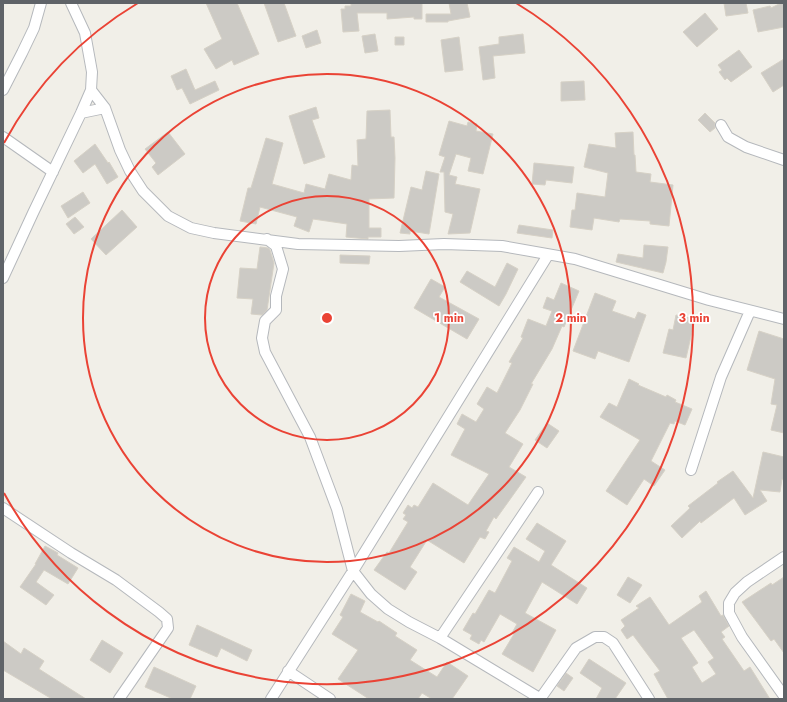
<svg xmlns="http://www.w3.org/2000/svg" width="787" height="702" font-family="Jost,sans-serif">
  <rect width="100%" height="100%" fill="#f1efe8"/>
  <!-- building -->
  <path fill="#cccac5" stroke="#d6d1c6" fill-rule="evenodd" d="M206 3H237L259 54 234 65 232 60 216 69 204 49 222 39Z
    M264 3H284L296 36 278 42Z
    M351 3H422V19H414V17L387 19V13H357L359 31 343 32 341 9H345V6H351Z
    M449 3H467L470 17 448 21V22H426V14H451Z
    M724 3H746L748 13 726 16Z
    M781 3H784V27L758 32 753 10 770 6 771 8Z
    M705 13 718 29 697 47 683 32Z
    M317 30 321 43 306 48 302 36Z
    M375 34 378 51 365 53 362 36Z
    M523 34 525 53 493 56 495 78 483 80 479 47 499 44V37Z
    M395 37H404V45H395Z
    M459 37 463 70 445 72 441 40Z
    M739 50 752 67 731 82 727 78 725 80 719 72 722 70 718 65Z
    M784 59V85L773 92 761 73Z
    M186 69 195 90 215 81 219 90 190 104 182 88 177 90 171 76Z
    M584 81 585 100 561 101V82Z
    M316 107 319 118 312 120 325 157 304 164 289 116Z
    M390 110 391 137H394L395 158 394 198 369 199V228H381V237H368V239L346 237 347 224 313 219 309 232 294 226 297 217 260 207 256 224 240 221 248 188H251L266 138 283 143 272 184 304 193 306 184 325 189 329 174 351 180 352 165 358 166 357 140 366 139 367 111Z
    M705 113 715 123V128L710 132 698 120Z
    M449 121 467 126 468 122 477 124 476 131 493 134 483 174 468 171 471 158 456 154 449 175 457 177 455 184 480 189 470 233 448 234 453 214 445 212 444 172H440L445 157 439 155Z
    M168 132 185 154 158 175 152 167 156 163 145 149Z
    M633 132 634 155H635L636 172 651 174 650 182 673 185 669 226 650 224V221L620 219 619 222 594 218 592 230 570 227 572 210H575L577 193 605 197 608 173 584 167 589 144 616 148 615 133Z
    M95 144 108 163 109 162 118 177 107 184 95 164 83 173 74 161Z
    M534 163 574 167 572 183 546 180 545 185 532 184Z
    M426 171 439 174 429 234 410 231V234L400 233 411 187 422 190Z
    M83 192 90 203 68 218 61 206Z
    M122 210 137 227 106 255 91 239Z
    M75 217 84 227 74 234 66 224Z
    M519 225 553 230 552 238 517 233Z
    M644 245 668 247 666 262 663 273 616 262 618 254 643 258Z
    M260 247 268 248 270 250 274 263 267 310 262 315 251 314 253 299 237 298 240 268 257 269Z
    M340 255 370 256 369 264 340 263Z
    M507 263 518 269 506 294 499 306 460 282 467 271 495 287Z
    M431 279 445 287 439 297 479 319 467 339 414 308Z
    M561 283 579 291 564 327 562 326 552 349 531 384H533L520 410 505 433 523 444 509 467 526 477 496 519 494 517 486 531 489 532 485 539 480 537 464 563 427 540 410 567 417 572 405 590 374 570 387 552 389 553 408 522 403 519 406 515 403 513 408 505 412 508 414 505 418 507 433 483 468 505 489 474 451 455 465 429 457 424 462 414 476 422 484 409 477 404 487 387 497 393 512 363 509 362 523 338 521 337 528 319 546 326 552 311 543 308 547 297 554 300Z
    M595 293 616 301 612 311 635 319 638 312 646 315 629 362 598 351 595 359 573 351Z
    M676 315 695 319 686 358 663 353 669 329 673 330Z
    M759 331 784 339V433L771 430 777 405 771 404 775 379 747 370Z
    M629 379 639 384 638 385 666 397 667 395 676 400 675 402 692 409 685 425 675 421 674 424 670 423 651 461 665 470 654 486 644 479 627 505 606 491 640 440 600 417 609 403 617 407Z
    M547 423 559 431 547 448 535 440Z
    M763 452 784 457V480L782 479 780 492 760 490 767 501 745 515 734 498 701 523 700 521 682 538 671 526 690 508 688 506 718 483 717 482 733 471 753 498Z
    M537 523 566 541 551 565 587 588 577 604 542 582 525 613 556 630 533 672 502 654 514 634 512 633 517 624 500 614 484 642 481 640 479 644 470 639 472 635 463 630 473 613 475 614 489 590 495 593 512 561 507 558 514 547 539 562 545 551 526 539Z
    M45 546 58 553 57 555 78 568 68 584 44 570 36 582 54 595 46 605 20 587 36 564H35Z
    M628 577 642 585 630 603 617 595Z
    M784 577V653L774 639 771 641 742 602 771 583 772 585Z
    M706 591 721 616 723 615 729 626 721 632 725 637 722 639 744 671 750 667 770 699H668L654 674 660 671 633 635 627 639 621 630 625 626 621 620 639 608 636 606 650 597 669 625 702 602 699 596ZM694 630 714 658 708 662 716 674 702 683 692 667 698 663 681 638Z
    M351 594 365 601 360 612 378 622 379 621 397 633 395 636 417 650 410 660 437 677 447 662 468 676 452 699H432L422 693 418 699H369L338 679 358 650 332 634 343 617 340 615Z
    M197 625 252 650 247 661 221 648 217 657 189 645Z
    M102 640 123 653 110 673 90 660Z
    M3 641 21 654 24 648 44 661 39 669 86 699H52L3 670Z
    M589 659 626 683 615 699H596L602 688 580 673Z
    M154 667 196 686 190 699H173L145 687Z
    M566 673 573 678 564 691 557 686Z"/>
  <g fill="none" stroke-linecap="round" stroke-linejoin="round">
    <defs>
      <path id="minor" d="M3 90 22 53 34 28 41 3
        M91 90 105 108 120 150 130 171 143 191 168 216 191 228 214 233 298 244 399 246 444 244 502 246 575 259 709 300 784 319
        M81 113 105 108
        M721 125 728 137 746 147 784 160
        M3 137 53 172
        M267 239 276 246 283 269 276 296V310L265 321 262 338 265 352 310 437 337 509 353 571 371 594 388 609 409 622 440 638 541 699
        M3 278 33 213 81 113 91 90 92 72 85 33 71 3
        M691 470 721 377 750 311
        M3 508 71 553 116 580 159 612 167 619 168 628 119 699
        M784 557 747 582 735 593 729 603V613L742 637 784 696
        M440 638 538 492
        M288 671 330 699
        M271 699 353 571 548 255
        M540 699 576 648 595 637H604L613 643 649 699"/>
    </defs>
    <!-- minor casing -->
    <use href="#minor" stroke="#b5b8bc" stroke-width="12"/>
    <!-- minor -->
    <use href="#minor" stroke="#fff" stroke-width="10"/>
  </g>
  <!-- distance rings -->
  <g fill="none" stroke="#ea4335" stroke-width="2">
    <circle cx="327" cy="318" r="122"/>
    <circle cx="327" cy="318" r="244"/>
    <path d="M4 143A367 367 0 0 1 138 3M516 3A367 367 0 1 1 4 493"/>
  </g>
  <circle cx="327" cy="318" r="6" fill="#ea4335" stroke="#fff" stroke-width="2"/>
  <g font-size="12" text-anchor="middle" font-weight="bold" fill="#ea4335" stroke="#fff" stroke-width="3.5" stroke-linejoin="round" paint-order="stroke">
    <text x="449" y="322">1 min</text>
    <text x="571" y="322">2 min</text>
    <text x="694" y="322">3 min</text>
  </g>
  <!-- border -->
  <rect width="787" height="702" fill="none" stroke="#5f6368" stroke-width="8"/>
</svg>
